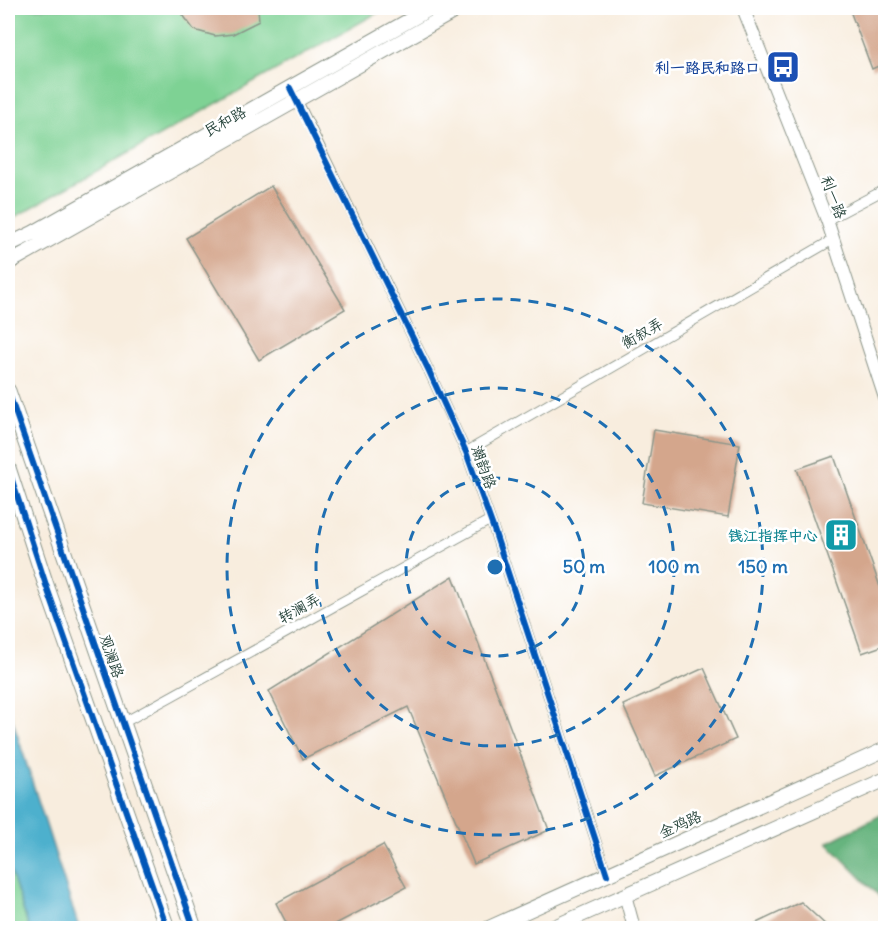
<svg xmlns="http://www.w3.org/2000/svg" width="893" height="936" font-family="Delius,'LXGW WenKai TC',sans-serif">
  <rect width="100%" height="100%" fill="#fff"/>
  <filter id="ink" filterUnits="userSpaceOnUse"><feTurbulence type="fractalNoise" baseFrequency=".0167" numOctaves="2"/><feDisplacementMap in="SourceGraphic" scale="12" xChannelSelector="R" yChannelSelector="G"/><feConvolveMatrix kernelMatrix="1 2 1 2 8 2 1 2 1" color-interpolation-filters="sRGB"/></filter>
  <filter id="wash" filterUnits="userSpaceOnUse"><feTurbulence type="fractalNoise" baseFrequency=".008" numOctaves="4" result="noise"/><feDisplacementMap in="SourceGraphic" scale="24" xChannelSelector="R" yChannelSelector="G"/><feGaussianBlur stdDeviation="1.35" result="paint"/><feColorMatrix in="noise" values="0 0 0 0 0 0 0 0 0 0 0 0 0 0 0 0 0 1.4 0 .05"/><feComposite in="paint" operator="in"/></filter>
  <g filter="url(#wash)">
    <rect width="100%" height="100%" fill="#f8edde"/>
    <!-- green -->
    <path fill="#7ed294" stroke="#4e8864" stroke-width="1.5" d="M8 8H386L8 221Z
      M8 846 30 928H8Z"/>
    <!-- forest -->
    <path fill="#66b47e" stroke="#427859" stroke-width="1.5" d="M885 813V902L827 843Z"/>
    <!-- water -->
    <path fill="#4eb0cd" stroke="#367680" stroke-width="1.5" d="M8 706 79 928H29L8 863Z"/>
    <g id="blocks">
      <!-- building -->
      <path fill="#d4a68c" d="M178 8H258L259 21 233 34 215 36 194 30Z
        M849 8H885V63L872 69Z
        M271 186 345 309 259 360 186 238Z
        M654 430 740 444 728 517 642 503Z
        M834 456 885 601V645L862 653 797 469Z
        M453 576 549 830 474 864 408 707 303 759 269 691Z
        M704 668 736 739 655 776 623 705Z
        M383 845 406 887 328 928H289L276 903Z
        M801 902 829 928H746Z"/>
    </g>
  </g>
  <g filter="url(#ink)">
    <use href="#blocks" fill-opacity="0" stroke="#8c9589" stroke-width="1.5"/>
    <g fill="none" stroke-linecap="round" stroke-linejoin="round">
      <defs>
        <path id="minor" d="M295 96 429 371 466 452 494 530 607 875
          M827 220 886 189
          M466 452 834 239
          M123 723 490 520"/>
        <path id="tertiary" d="M743 8 827 220 886 401
          M625 895 634 928"/>
        <path id="secondary" d="M8 245 33 233 431 8
          M8 263 460 8
          M489 928 886 749
          M552 928 886 779"/>
        <path id="primary" d="M8 391 194 928
          M8 468 46 585 167 928"/>
      </defs>
      <!-- minor casing -->
      <use href="#minor" stroke="#8c9589" stroke-width="11"/>
      <!-- tertiary casing -->
      <use href="#tertiary" stroke="#8c9589" stroke-width="14"/>
      <!-- secondary casing -->
      <use href="#secondary" stroke="#8c9589" stroke-width="16"/>
      <!-- primary casing -->
      <use href="#primary" stroke="#8c9589" stroke-width="17"/>
      <!-- minor -->
      <use href="#minor" stroke="#fff" stroke-width="9"/>
      <!-- tertiary -->
      <use href="#tertiary" stroke="#fff" stroke-width="12"/>
      <!-- secondary -->
      <use href="#secondary" stroke="#fff" stroke-width="14"/>
      <!-- primary -->
      <use href="#primary" stroke="#fff" stroke-width="15"/>
      <defs>
        <path id="cycleway" d="M290 88 429 371 466 452 494 530 607 875
          M8 391 194 928
          M8 468 46 585 167 928"/>
      </defs>
      <!-- cycleway casing -->
      <use href="#cycleway" stroke="#fff" stroke-width="10"/>
      <!-- cycleway -->
      <use href="#cycleway" stroke="#0057b8" stroke-width="6"/>
    </g>
  </g>
  <!-- distance rings -->
  <g fill="none" stroke="#1f6fb2" stroke-width="3" stroke-dasharray="10 8">
    <circle cx="495" cy="567" r="89"/>
    <circle cx="495" cy="567" r="179"/>
    <circle cx="495" cy="567" r="268"/>
  </g>
  <!-- icons -->
  <defs>
    <symbol id="bus-square" viewBox="-11 -11 22 22"><rect x="-9" y="-9" width="18" height="18" rx="4" fill="#1a4fb4" stroke="#fff"/><path d="M-5-6H5V4H4V6H2V4H-2V6H-4V4H-5ZM-3.5-4V0h7V-4ZM-3.5 1.2v1.5H-2V1.2ZM2 1.2v1.5H3.5V1.2Z" fill="#fff"/></symbol>
    <symbol id="building-square" viewBox="-11 -11 22 22"><rect x="-9" y="-9" width="18" height="18" rx="4" fill="#0f9aa8" stroke="#fff"/><path d="M-4-6H4V6H1V3H-1V6H-4ZM-2.5-4.3h1.7v1.8h-1.7ZM.8-4.3h1.7v1.8H.8ZM-2.5-1h1.7V.8h-1.7ZM.8-1h1.7V.8H.8Z" fill="#fff"/></symbol>
  </defs>
  <g fill-rule="evenodd">
    <use href="#bus-square" x="764" y="48" width="38" height="38"/>
    <use href="#building-square" x="822" y="516" width="38" height="38"/>
  </g>
  <g text-anchor="middle" dominant-baseline="central" stroke-width="5" stroke-linejoin="round" paint-order="stroke">
    <!-- transit labels -->
    <g font-size="15" font-weight="bold" fill="#164399" stroke="#fff" text-anchor="end">
      <text x="760" y="67">利一路民和路口</text>
    </g>
    <!-- street labels -->
    <g font-size="15" fill="#1f3d34" stroke="#fff">
      <text transform="translate(225 121) rotate(-29)">民和路</text>
      <text transform="translate(834 197) rotate(69)">利一路</text>
      <text transform="translate(642 333) rotate(-30)">衡叙弄</text>
      <text transform="translate(484 467) rotate(70)">潮韵路</text>
      <text transform="translate(299 608) rotate(-29)">转澜弄</text>
      <text transform="translate(112 656) rotate(71)">观澜路</text>
      <text transform="translate(680 824) rotate(-24)">金鸡路</text>
    </g>
    <!-- culture labels -->
    <g font-size="15" font-weight="bold" fill="#0d838f" stroke="#fff" text-anchor="end">
      <text x="818" y="535">钱江指挥中心</text>
    </g>
  </g>
  <circle cx="495" cy="567" r="9" fill="#1f6fb2" stroke="#fff" stroke-width="3"/>
  <g font-size="18" text-anchor="middle" font-weight="bold" fill="#1f6fb2" stroke="#fff" stroke-width="5" stroke-linejoin="round" paint-order="stroke">
    <text x="584" y="573">50 m</text>
    <text x="674" y="573">100 m</text>
    <text x="763" y="573">150 m</text>
  </g>
  <!-- margin -->
  <rect width="893" height="936" fill="none" stroke="#fff" stroke-width="30"/>
</svg>
